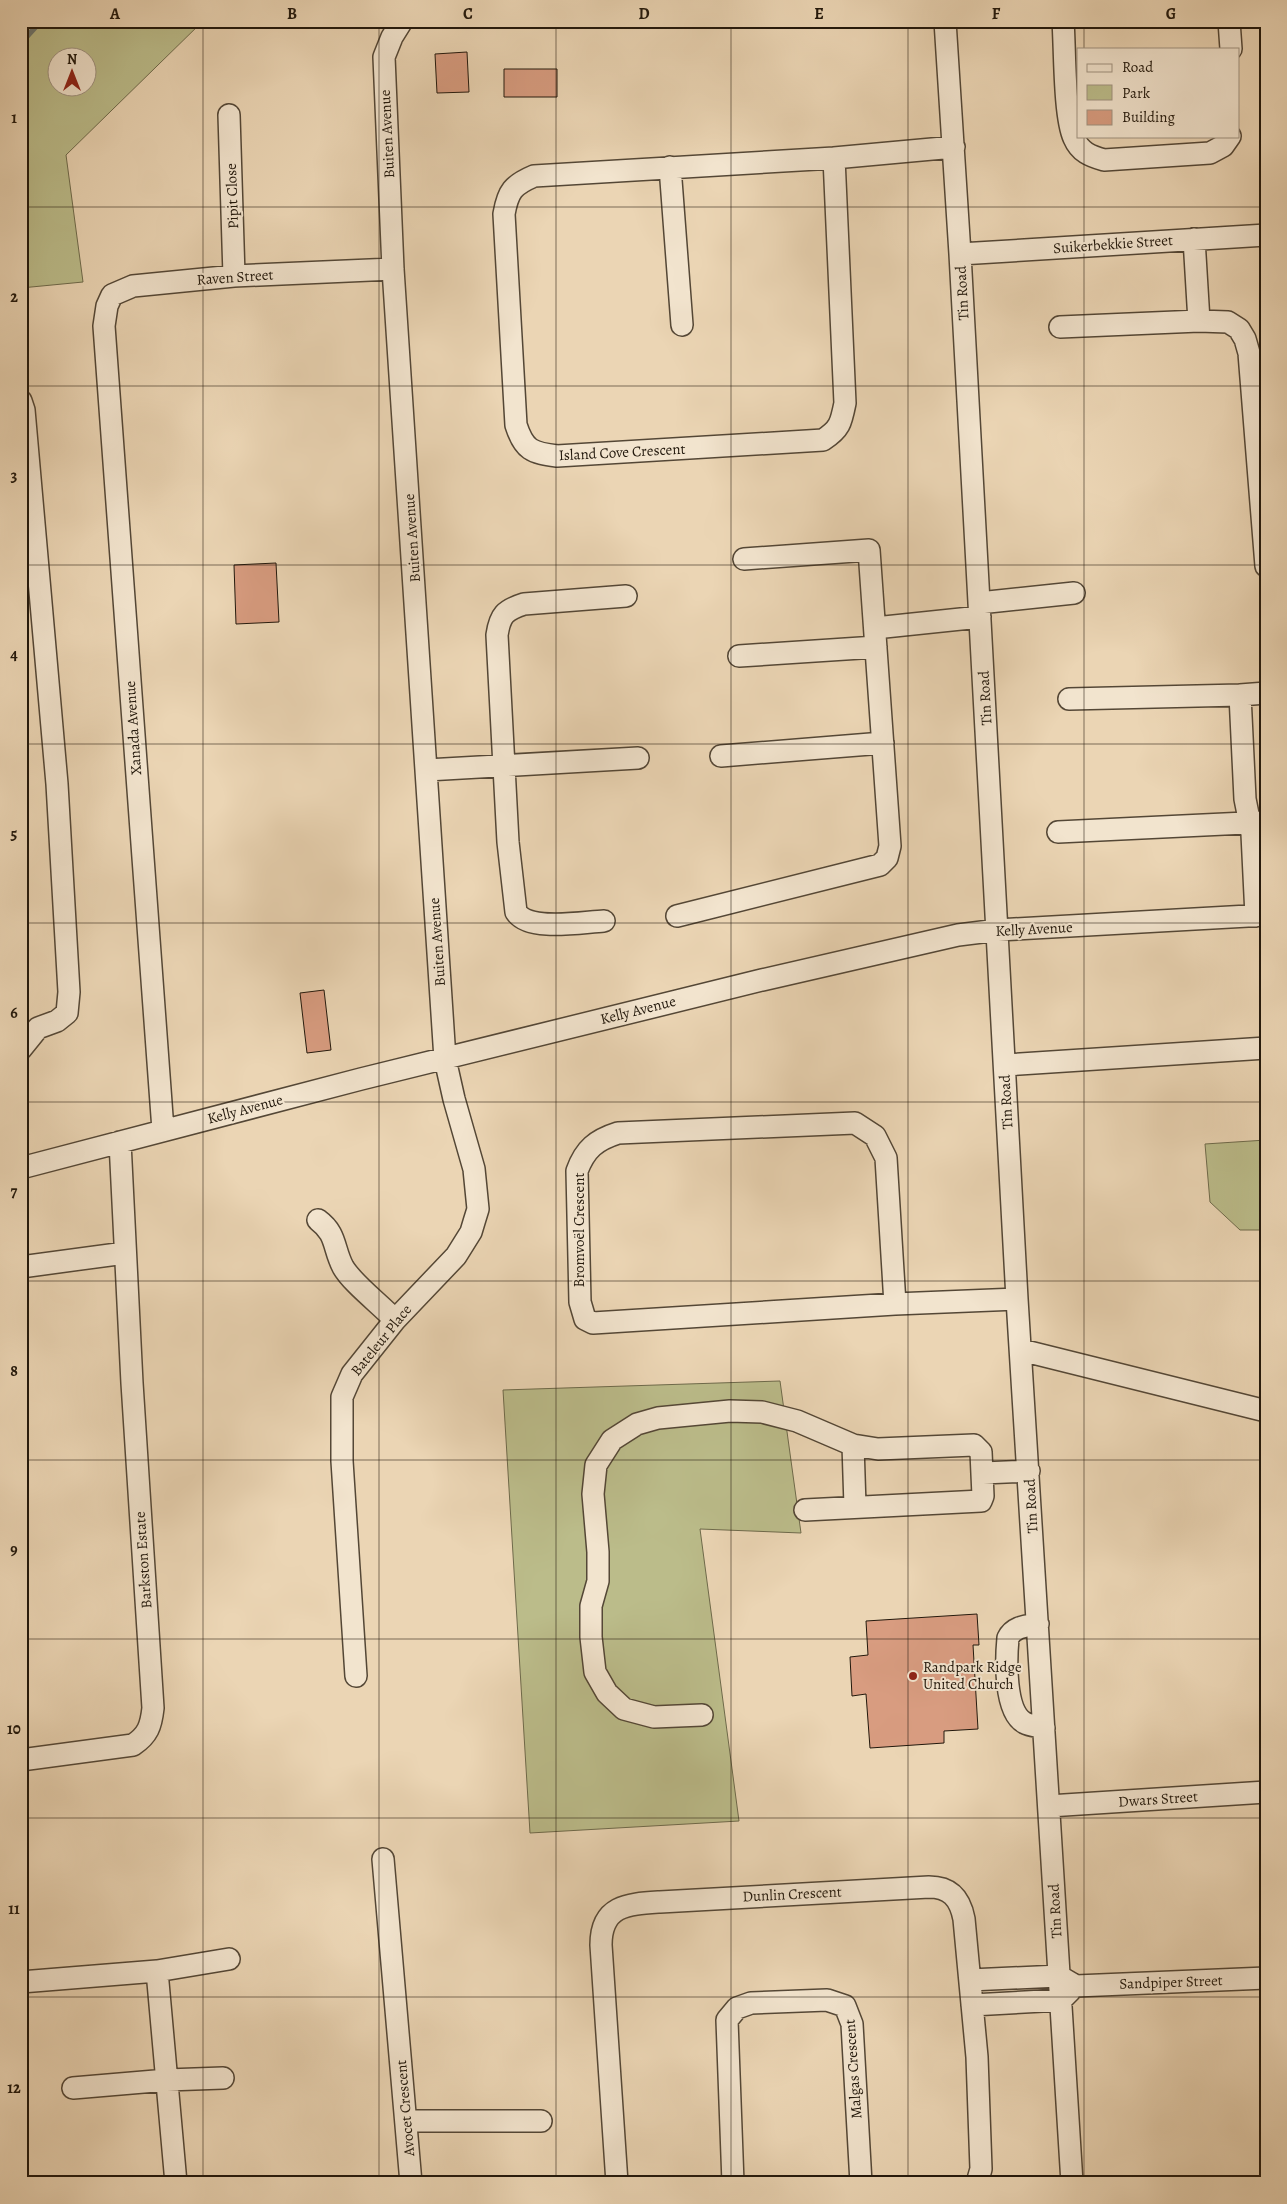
<svg xmlns="http://www.w3.org/2000/svg" width="1287" height="2204" font-family="Alegreya,serif">
  <rect width="100%" height="100%" fill="#ebd5b4"/>
  <filter id="stains"><feTurbulence type="fractalNoise" baseFrequency=".004" numOctaves="4"/><feColorMatrix values="0 0 0 0 .2 0 0 0 0 .09 0 0 0 0 .02 0 0 0 .5 -.17"/></filter>
  <radialGradient id="worn" r=".72"><stop offset=".6" stop-color="#630" stop-opacity="0"/><stop offset="1" stop-color="#630" stop-opacity=".3"/></radialGradient>
  <!-- green -->
  <path fill="#bbbc8a" stroke="#6e6a4b" fill-rule="evenodd" d="M21 21H203L66 155 83 282 21 288ZM58 58H88V88H58Z
    M1266 1140V1230H1240L1210 1202 1205 1144Z
    M780 1381 801 1533 700 1529 739 1821 530 1833 503 1390Z"/>
  <g fill="none" stroke-linecap="round" stroke-linejoin="round">
    <!-- stream -->
    <path stroke="#6b7772" stroke-width="5.5" d="M21 43 41 21"/>
  </g>
  <!-- building -->
  <path fill="#d89c80" stroke="#22180c" d="M467 52 469 92 437 93 435 54Z
    M504 69H557V97H504Z
    M276 563 279 622 236 624 234 565Z
    M324 990 331 1050 307 1053 300 993Z
    M977 1614 979 1645H973L978 1729 944 1731V1743L870 1748 866 1694 852 1696 850 1657 868 1655 866 1621Z"/>
  <g fill="none" stroke-linecap="round" stroke-linejoin="round">
    <defs>
      <path id="minor" d="M945 21 960 254 1017 1299 1072 2183
        M1063 21C1065 48 1064 117 1074 138 1080 152 1090 156 1104 160L1210 153 1223 146 1230 136
        M1229 21 1231 49
        M229 115 234 276
        M834 158 845 403C841 423 840 429 823 440L557 456C532 453 524 450 516 425L504 214C508 191 513 185 534 176Z
        M834 158 954 147
        M670 167 682 325
        M1194 239 1199 321
        M960 254 1266 235
        M1060 327 1199 321 1228 322 1239 329 1245 339 1249 353 1266 566
        M21 401 24 410 57 784 69 992 67 1013 57 1021 38 1028 21 1049
        M979 603 1074 593
        M875 628 980 617
        M739 656 876 647
        M1240 695 1266 693
        M1069 699 1240 695 1245 799 1252 834 1256 916
        M721 756 883 743
        M427 770 638 758
        M1058 832 1266 822
        M677 916 880 865 887 858 890 846 869 550 744 559
        M604 921C582 922 529 932 516 912L508 842 497 635C500 615 505 610 524 604L626 596
        M1005 1065 1266 1048
        M163 1130 104 326 107 306 112 295 133 286 234 276 393 269
        M21 1168 361 1079 762 980 958 935 998 930 1266 915
        M318 1220C337 1234 333 1248 343 1267 352 1283 381 1305 395 1320
        M21 1267 125 1253
        M895 1304 886 1158 875 1136 855 1123 618 1133C596 1140 585 1149 577 1171L580 1302 585 1319 593 1323 895 1304 1017 1299
        M1021 1350 1266 1411
        M853 1445 855 1506
        M983 1473 1029 1471
        M1038 1624C1027 1626 1014 1626 1008 1638 1006 1659 1004 1712 1025 1723 1031 1726 1038 1726 1044 1728
        M356 1676 342 1461V1397L352 1374 395 1320 456 1256 471 1232 474 1222 478 1209 474 1169 454 1099 445 1059 393 269 384 57 392 37 402 21
        M702 1715 654 1717 624 1709 607 1693 595 1672 591 1637V1606L598 1581V1552L593 1494 596 1465 612 1440 637 1424 658 1418 730 1411 762 1412 797 1421 853 1445 878 1449 974 1445 981 1452 983 1496 981 1501 805 1510
        M21 1760 133 1745C148 1735 151 1726 153 1708L132 1383 120 1142
        M1049 1806 1266 1792
        M383 1859 411 2183
        M157 1971 229 1959
        M970 1980 1059 1976 1076 1986 1266 1978
        M21 1982 157 1971 176 2183
        M972 2005 1061 2000 1070 1991
        M73 2088 167 2080 223 2078
        M406 2121H541
        M617 2183 601 1945C601 1905 628 1904 660 1902L929 1887C950 1887 960 1898 964 1919L977 2057 981 2169 977 2183
        M733 2183 727 2020 737 2008 751 2003 827 2000 845 2006 852 2024 861 2183"/>
    </defs>
    <!-- minor casing -->
    <use href="#minor" stroke="#544736" stroke-width="24"/>
    <!-- minor -->
    <use href="#minor" stroke="#f2e4ce" stroke-width="21"/>
  </g>
  <!-- grid -->
  <path fill="none" stroke="#22180c" stroke-width="1" stroke-opacity="0.55" d="M203 21V2183M379 21V2183M556 21V2183M731 21V2183M908 21V2183M1084 21V49M1084 136V2183M21 207H1266M21 386H1266M21 565H1266M21 744H1266M21 923H1266M21 1102H1266M21 1281H1266M21 1460H1266M21 1639H1266M21 1818H1266M21 1997H1266"/>
  <!-- markers -->
  <circle fill="#8f2418" stroke="#f2e4ce" stroke-width="2" cx="913" cy="1676" r="5"/>
  <g text-anchor="middle" dominant-baseline="central" stroke-width="4" stroke-linejoin="round" paint-order="stroke">
    <!-- street labels -->
    <g font-size="15" fill="#22180c" stroke="#f2e4ce">
      <text transform="translate(387 134) rotate(-93)">Buiten Avenue</text>
      <text transform="translate(232 196) rotate(-92)">Pipit Close</text>
      <text transform="translate(1113 244) rotate(-4)">Suikerbekkie Street</text>
      <text transform="translate(235 277) rotate(-4)">Raven Street</text>
      <text transform="translate(962 293) rotate(-93)">Tin Road</text>
      <text transform="translate(622 452) rotate(-3)">Island Cove Crescent</text>
      <text transform="translate(412 538) rotate(-94)">Buiten Avenue</text>
      <text transform="translate(985 698) rotate(-93)">Tin Road</text>
      <text transform="translate(133 728) rotate(-94)">Xanada Avenue</text>
      <text transform="translate(1034 929) rotate(-3)">Kelly Avenue</text>
      <text transform="translate(437 942) rotate(-94)">Buiten Avenue</text>
      <text transform="translate(638 1010) rotate(-14)">Kelly Avenue</text>
      <text transform="translate(1006 1102) rotate(-93)">Tin Road</text>
      <text transform="translate(245 1109) rotate(-15)">Kelly Avenue</text>
      <text transform="translate(579 1230) rotate(-90)">Bromvoël Crescent</text>
      <text transform="translate(381 1340) rotate(-51)">Bateleur Place</text>
      <text transform="translate(1031 1506) rotate(-93)">Tin Road</text>
      <text transform="translate(143 1560) rotate(-94)">Barkston Estate</text>
      <text transform="translate(1158 1799) rotate(-4)">Dwars Street</text>
      <text transform="translate(792 1894) rotate(-3)">Dunlin Crescent</text>
      <text transform="translate(1055 1911) rotate(-93)">Tin Road</text>
      <text transform="translate(1171 1982) rotate(-2)">Sandpiper Street</text>
      <text transform="translate(853 2069) rotate(-94)">Malgas Crescent</text>
      <text transform="translate(405 2108) rotate(-95)">Avocet Crescent</text>
    </g>
    <!-- poi labels -->
    <g font-size="15" fill="#22180c" stroke="#f2e4ce" text-anchor="start">
      <text x="923" y="1667">Randpark Ridge<tspan x="923" dy="17">United Church</tspan></text>
    </g>
  </g>
  <!-- margin -->
  <rect width="1287" height="2204" fill="none" stroke="#ebd5b4" stroke-width="55"/>
  <!-- legend -->
  <rect x="1077" y="48" width="162" height="90" fill="#f2e4ce" stroke="#9f9280"/>
  <rect x="1087" y="64" width="25" height="8" fill="#f2e4ce" stroke="#9f9280"/>
  <text x="1122" y="72" font-size="15" fill="#22180c">Road</text>
  <rect x="1087" y="85" width="25" height="15" fill="#bbbc8a" stroke="#9f9280"/>
  <text x="1122" y="98" font-size="15" fill="#22180c">Park</text>
  <rect x="1087" y="110" width="25" height="15" fill="#d89c80" stroke="#9f9280"/>
  <text x="1122" y="122" font-size="15" fill="#22180c">Building</text>
  <!-- north arrow -->
  <g transform="translate(72 72)"><circle r="24" fill="#f2e4ce" stroke="#9f9280"/>
  <path d="M0-4L9 19L0 12L-9 19Z" fill="#8f2418"/>
  <text y="-8" font-size="14" font-weight="bold" text-anchor="middle" fill="#22180c">N</text>
  </g>
  <rect x="28" y="28" width="1232" height="2148" fill="none" stroke="#22180c" stroke-width="2"/>
  <g font-size="16" text-anchor="middle" font-weight="bold" fill="#22180c">
    <text x="115" y="19">A</text>
    <text x="292" y="19">B</text>
    <text x="468" y="19">C</text>
    <text x="644" y="19">D</text>
    <text x="819" y="19">E</text>
    <text x="996" y="19">F</text>
    <text x="1171" y="19">G</text>
    <text x="14" y="123">1</text>
    <text x="14" y="302">2</text>
    <text x="14" y="481">3</text>
    <text x="14" y="660">4</text>
    <text x="14" y="839">5</text>
    <text x="14" y="1018">6</text>
    <text x="14" y="1197">7</text>
    <text x="14" y="1376">8</text>
    <text x="14" y="1555">9</text>
    <text x="14" y="1734">10</text>
    <text x="14" y="1914">11</text>
    <text x="14" y="2093">12</text>
  </g>
  <rect width="100%" height="100%" filter="url(#stains)"/>
  <rect width="100%" height="100%" fill="url(#worn)"/>
</svg>
